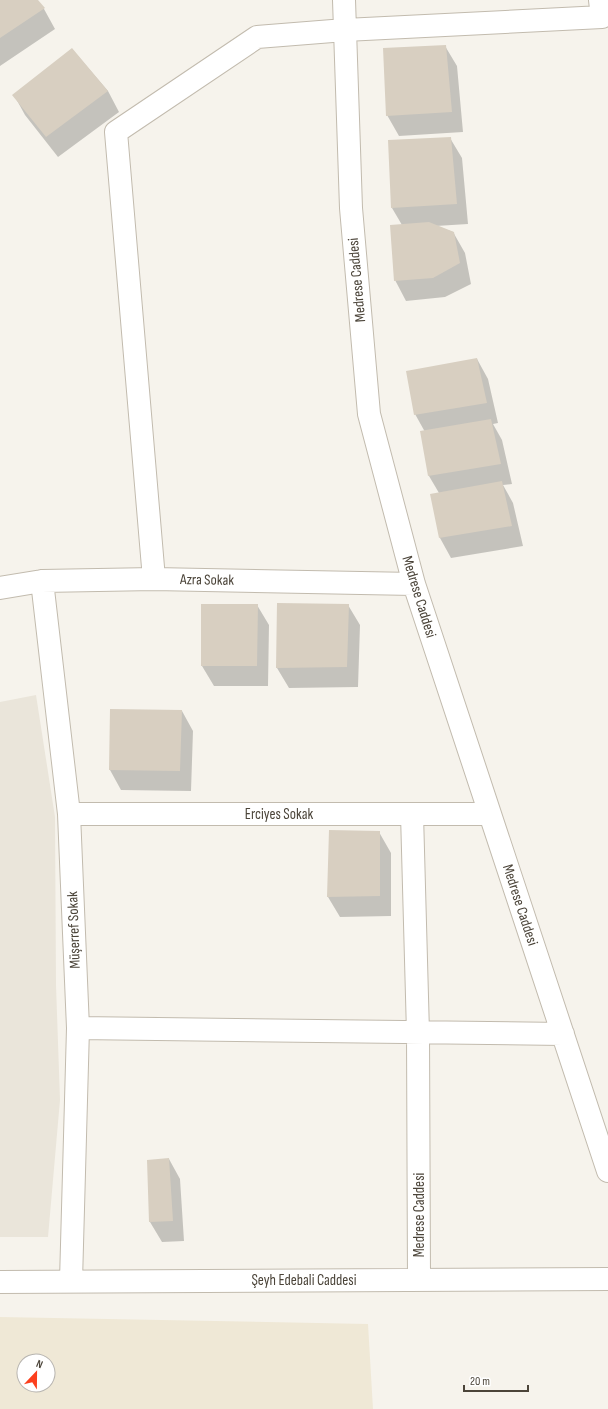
<svg xmlns="http://www.w3.org/2000/svg" width="608" height="1409" font-family="'Sofia Sans Condensed',sans-serif">
  <rect width="100%" height="100%" fill="#f6f3ec"/>
  <!-- residential -->
  <path fill="#eae5da" d="M36 695 55 817 56 985 60 1100 48 1237H0V702Z"/>
  <!-- education -->
  <path fill="#efe8d6" fill-rule="evenodd" d="M0 1317 368 1324 373 1409H0ZM24 1361H48V1385H24Z"/>
  <!-- shadow -->
  <path fill="#0003" d="M0 0H37L44 9 55 29 0 66Z
    M445 46 457 66 463 132 399 136 387 115Z
    M72 49 108 91 119 112 58 157 25 115 14 95Z
    M450 138 462 158 468 224 436 226 453 232 465 253 471 284 445 297 406 301 395 280 402 225 392 208Z
    M477 359 488 379 498 423 493 424 502 440 512 484 503 485 513 503 523 546 451 558 440 538 439 493 429 476 425 432 415 414Z
    M202 605H257L269 625 268 686H214L202 666Z
    M348 605 360 625 358 687 289 688 277 668Z
    M111 710 182 711 193 731 191 791 121 790 110 770Z
    M379 832 391 853V916L340 917 328 897Z
    M169 1159 180 1179 184 1241 162 1242 150 1222Z"/>
  <!-- building -->
  <path fill="#d8cfc1" d="M0 0H38L45 8 0 38Z
    M446 45 452 112 386 116 383 48Z
    M72 48 108 91 46 137 12 95Z
    M451 137 457 204 391 208 388 140Z
    M429 222 454 232 460 263 433 278 394 281 390 225Z
    M477 358 487 403 414 415 406 371Z
    M491 419 501 464 428 476 420 431Z
    M502 481 512 526 439 538 430 494Z
    M277 603 349 604 347 667 276 668Z
    M201 604H258L257 666H201Z
    M110 709 182 710 180 771 109 770Z
    M329 830 380 831V896L327 897Z
    M169 1158 173 1221 149 1222 147 1160Z"/>
  <g fill="none" stroke-linecap="round" stroke-linejoin="round">
    <defs>
      <path id="minor" d="M344 0 351 208 369 414 414 584 608 1171
        M154 579 116 132 257 37 345 30 602 17 600 0
        M42 581 69 814 78 1028 71 1281
        M0 588 42 581 154 579 414 584
        M69 814H490
        M412 814 418 1033 419 1280
        M78 1028 563 1034
        M0 1282 608 1279"/>
    </defs>
    <!-- minor casing -->
    <use href="#minor" stroke="#c2bbae" stroke-width="24"/>
    <!-- minor -->
    <use href="#minor" stroke="#fff" stroke-width="22"/>
  </g>
  <g text-anchor="middle" dominant-baseline="central" stroke-width="3" stroke-linejoin="round" paint-order="stroke">
    <!-- street labels -->
    <g font-size="15" fill="#4b4439" stroke="#fff">
      <text transform="translate(357 280) rotate(-95)">Medrese Caddesi</text>
      <text transform="translate(207 580) rotate(1)">Azra Sokak</text>
      <text transform="translate(419 597) rotate(73)">Medrese Caddesi</text>
      <text x="279" y="814">Erciyes Sokak</text>
      <text transform="translate(520 905) rotate(72)">Medrese Caddesi</text>
      <text transform="translate(74 930) rotate(-92)">Müşerref Sokak</text>
      <text transform="translate(419 1215) rotate(-90)">Medrese Caddesi</text>
      <text x="304" y="1280">Şeyh Edebali Caddesi</text>
    </g>
  </g>
  <!-- north arrow -->
  <g transform="translate(36 1373) rotate(22)"><circle r="19" fill="#ffffff" stroke="#b7b4b0"/>
  <path d="M0-3L7 15L0 10L-7 15Z" fill="#fc3f1d"/>
  <text y="-6" font-size="11" font-weight="bold" text-anchor="middle" fill="#4b4439">N</text>
  </g>
  <!-- scale -->
  <path d="M464 1385v6h64v-6" fill="none" stroke="#4b4439" stroke-width="2"/>
  <text x="470" y="1385" font-size="12" fill="#4b4439" stroke="#ffffff" stroke-width="3" paint-order="stroke">20 m</text>
</svg>
